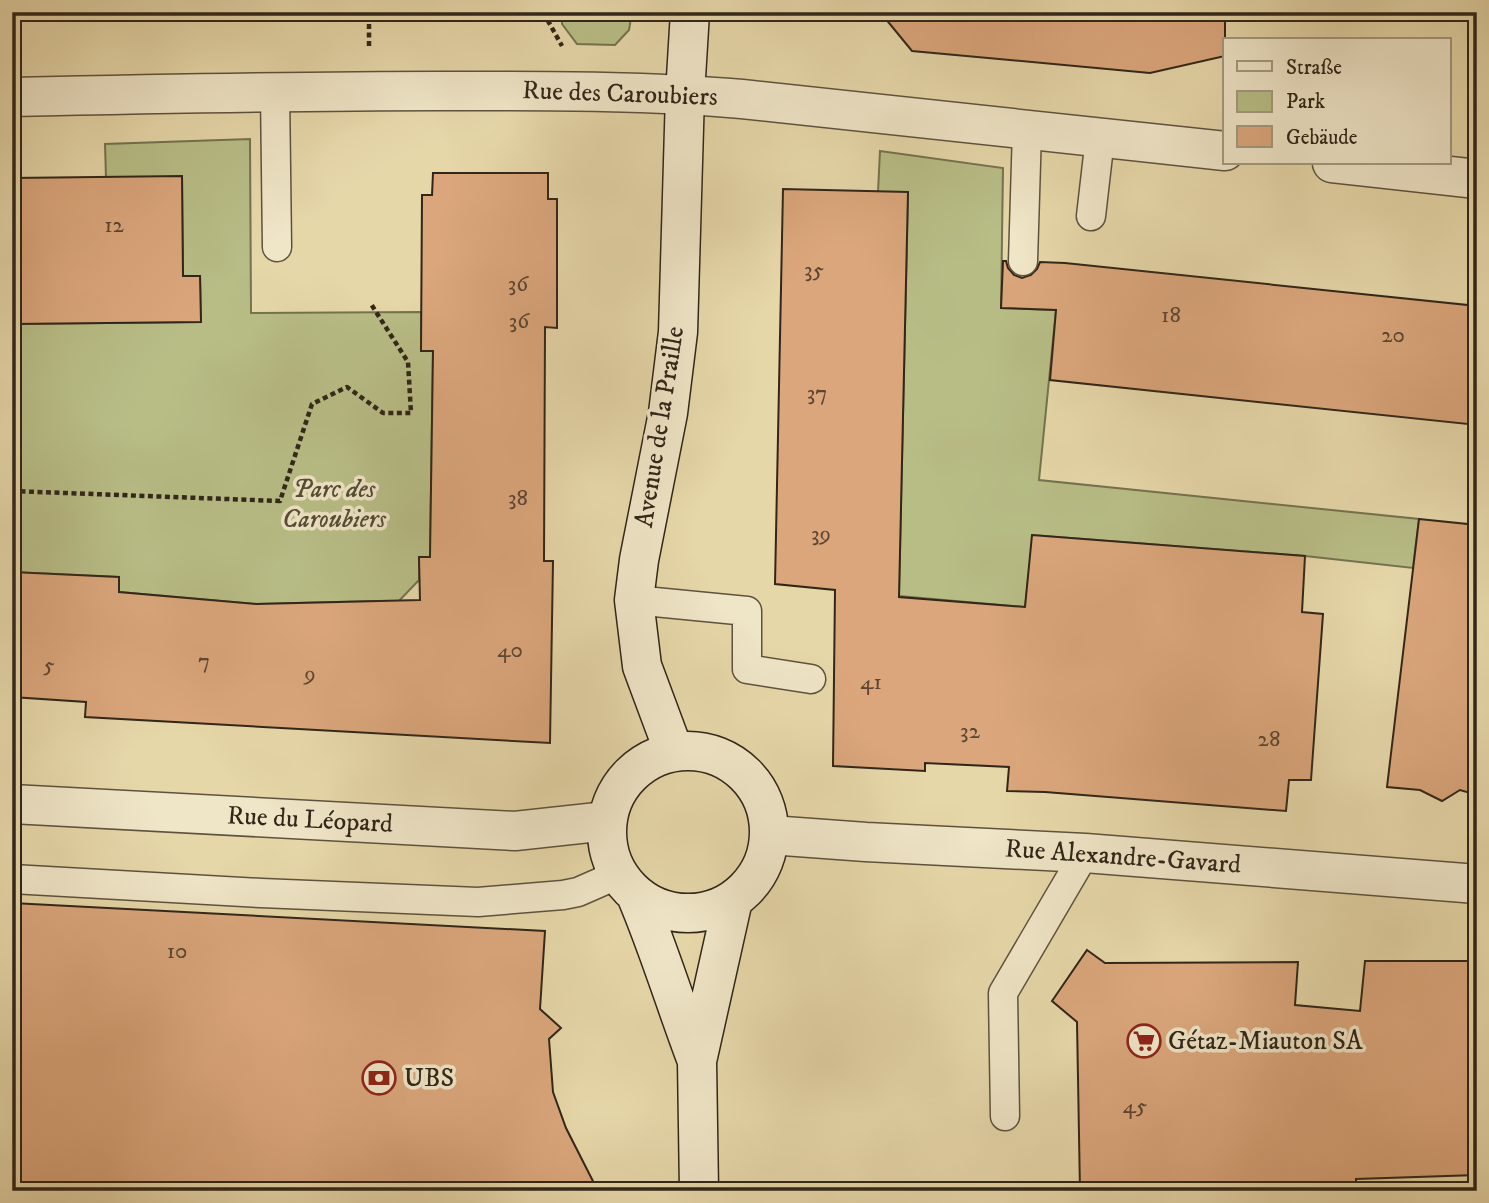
<svg xmlns="http://www.w3.org/2000/svg" width="1489" height="1203" font-family="'IM FELL DW Pica',serif">
  <rect width="100%" height="100%" fill="#e6d7a9"/>
  <filter id="stains"><feTurbulence type="fractalNoise" baseFrequency=".00286" numOctaves="4"/><feColorMatrix values="0 0 0 0 .2 0 0 0 0 .09 0 0 0 0 .02 0 0 0 .5 -.17"/></filter>
  <radialGradient id="worn" r=".72"><stop offset=".6" stop-color="#630" stop-opacity="0"/><stop offset="1" stop-color="#630" stop-opacity=".3"/></radialGradient>
  <!-- green -->
  <path fill="#b8bd86" stroke="#747250" stroke-width="2" d="M562 12H632L629 30 615 45 577 44 562 24Z
    M250 139 251 313 421 312V350L433 351 430 557 419 558V580L397 603 376 601 256 604 119 592 118 577 12 572V324L201 322 200 276H183L182 177 106 178 105 144Z
    M880 151 1003 168 1001 308 1056 310 1039 480 1419 519 1413 568 1305 556 1033 535 1025 607 899 596 908 193 878 192Z"/>
  <!-- building -->
  <path fill="#dba67c" stroke="#312619" stroke-width="2" d="M880 12H1225V56L1150 73 912 51Z
    M433 173H548V199H557V328L545 327 544 561H553L550 743 85 717 86 702 12 697V572L119 577V592L256 604 420 600 419 557H430L433 351H421L422 195H432Z
    M182 176 183 276H200L201 322 12 324V178Z
    M783 189 908 192 899 597 1025 607 1032 535 1305 556 1302 612 1323 614 1311 780H1289L1286 811 1045 792 1007 791 1009 767 925 763V771L833 766 835 590 775 584Z
    M1003 261H1006L1008 268 1014 275 1022 278 1031 275 1037 269 1040 262 1065 263 1477 306V425L1050 380 1056 310 1001 308Z
    M1419 519 1477 525V795L1460 790 1442 801 1420 790 1387 787Z
    M12 903 545 931 540 1009 561 1028 549 1039 553 1092 566 1128 598 1191H12Z
    M1087 950 1105 963 1298 962 1295 1005 1360 1011 1365 961H1477V1175L1356 1179V1191H1080L1077 1022 1052 1001Z"/>
  <g fill="none" stroke-linecap="round" stroke-linejoin="round">
    <defs>
      <path id="lane" d="M275 92 277 247
        M1091 216 1100 138
        M1023 261 1027 130
        M634 600 747 611V669L811 679
        M12 879 261 893 478 902 563 895 578 892 619 874
        M1005 1116 1003 993 1085 853"/>
      <path id="street" d="M12 97C154 94 296 91 438 91 540 91 640 90 742 99L1225 151
        M1332 163 1477 179
        M12 804 515 831 607 821
        M770 835 866 842 1085 853 1477 884"/>
      <path id="secondary" d="M607 832a81 81 0 1 1 162 0a81 81 0 1 1-162 0Z
        M674 752 642 666 634 600 639 560 668 413 678 332 685 94 690 12
        M636 895C659 949 676 1006 697 1061
        M699 1191 697 1061 733 900"/>
    </defs>
    <!-- lane casing -->
    <use href="#lane" stroke="#5e523d" stroke-width="31"/>
    <!-- street casing -->
    <use href="#street" stroke="#5e523d" stroke-width="41"/>
    <!-- secondary casing -->
    <use href="#secondary" stroke="#312619" stroke-width="41"/>
    <!-- path -->
    <path stroke="#312619" stroke-width="4.5" stroke-dasharray="5 3.5" stroke-linecap="butt" d="M547 12V19L562 46
      M369 46V12
      M12 491 280 501 312 404 347 387 383 413H411L408 362 371 304"/>
    <!-- lane -->
    <use href="#lane" stroke="#efe5c7" stroke-width="28"/>
    <!-- street -->
    <use href="#street" stroke="#efe5c7" stroke-width="38"/>
    <!-- secondary -->
    <use href="#secondary" stroke="#efe5c7" stroke-width="38"/>
  </g>
  <!-- icons -->
  <defs>
    <symbol id="supermarket-ring" viewBox="-11 -11 22 22"><circle r="9.5" fill="#efe5c7" stroke="#8f2418" stroke-width="1.5"/><path d="M-6-5.5h2.5l.6 2H6L4.5 2H-2.5L-4.4-4H-6ZM-1.5 3.2a1.3 1.3 0 1 0 .1 0ZM3 3.2a1.3 1.3 0 1 0 .1 0Z" fill="#8f2418"/></symbol>
    <symbol id="bank-ring" viewBox="-11 -11 22 22"><circle r="9.5" fill="#efe5c7" stroke="#8f2418" stroke-width="1.5"/><path d="M-6-4H6V4H-6ZM0-2.3a2.3 2.3 0 1 0 0 4.6a2.3 2.3 0 1 0 0-4.6Z" fill="#8f2418"/></symbol>
  </defs>
  <g fill-rule="evenodd">
    <use href="#supermarket-ring" x="1125" y="1022" width="38" height="38"/>
    <use href="#bank-ring" x="360" y="1059" width="38" height="38"/>
  </g>
  <g text-anchor="middle" dominant-baseline="central" stroke-width="7" stroke-linejoin="round" paint-order="stroke">
    <!-- number labels -->
    <g font-size="23" fill="#5c4632">
      <text x="114" y="225">12</text>
      <text x="814" y="270">35</text>
      <text x="518" y="284">36</text>
      <text x="1171" y="315">18</text>
      <text x="519" y="321">36</text>
      <text x="1393" y="335">20</text>
      <text x="817" y="393">37</text>
      <text x="518" y="498">38</text>
      <text x="821" y="534">39</text>
      <text x="510" y="650">40</text>
      <text x="204" y="661">7</text>
      <text x="49" y="665">5</text>
      <text x="310" y="674">9</text>
      <text x="871" y="682">41</text>
      <text x="970" y="731">32</text>
      <text x="1269" y="739">28</text>
      <text x="177" y="951">10</text>
      <text x="1135" y="1106">45</text>
    </g>
    <!-- street labels -->
    <g font-size="26" fill="#312619" stroke="#efe5c7">
      <text transform="translate(620 94) rotate(2)">Rue des Caroubiers</text>
      <text transform="translate(660 427) rotate(-81)">Avenue de la Praille</text>
      <text transform="translate(310 820) rotate(3)">Rue du Léopard</text>
      <text transform="translate(1123 857) rotate(4)">Rue Alexandre-Gavard</text>
    </g>
    <!-- park labels -->
    <g font-size="26" font-style="italic" fill="#534c34" stroke="#efe5c7">
      <text x="334" y="489">Parc des<tspan x="334" dy="30">Caroubiers</tspan></text>
    </g>
    <!-- poi labels -->
    <g font-size="26" fill="#312619" stroke="#efe5c7" text-anchor="start">
      <text x="1168" y="1041">Gétaz-Miauton SA</text>
      <text x="404" y="1078">UBS</text>
    </g>
  </g>
  <!-- margin -->
  <rect width="1489" height="1203" fill="none" stroke="#e6d7a9" stroke-width="42"/>
  <rect x="14" y="14" width="1461" height="1175" fill="none" stroke="#312619" stroke-width="3.5"/>
  <rect x="21" y="21" width="1447" height="1161" fill="none" stroke="#312619" stroke-width="2"/>
  <!-- legend -->
  <rect x="1223" y="38" width="228" height="126" fill="#efe5c7" stroke="#a39981" stroke-width="2"/>
  <rect x="1237" y="61" width="35" height="10" fill="#efe5c7" stroke="#a39981" stroke-width="2"/>
  <text x="1286" y="74" font-size="21" fill="#312619">Straße</text>
  <rect x="1237" y="91" width="35" height="21" fill="#b8bd86" stroke="#a39981" stroke-width="2"/>
  <text x="1286" y="108" font-size="21" fill="#312619">Park</text>
  <rect x="1237" y="126" width="35" height="21" fill="#dba67c" stroke="#a39981" stroke-width="2"/>
  <text x="1286" y="144" font-size="21" fill="#312619">Gebäude</text>
  <rect width="100%" height="100%" filter="url(#stains)"/>
  <rect width="100%" height="100%" fill="url(#worn)"/>
</svg>
